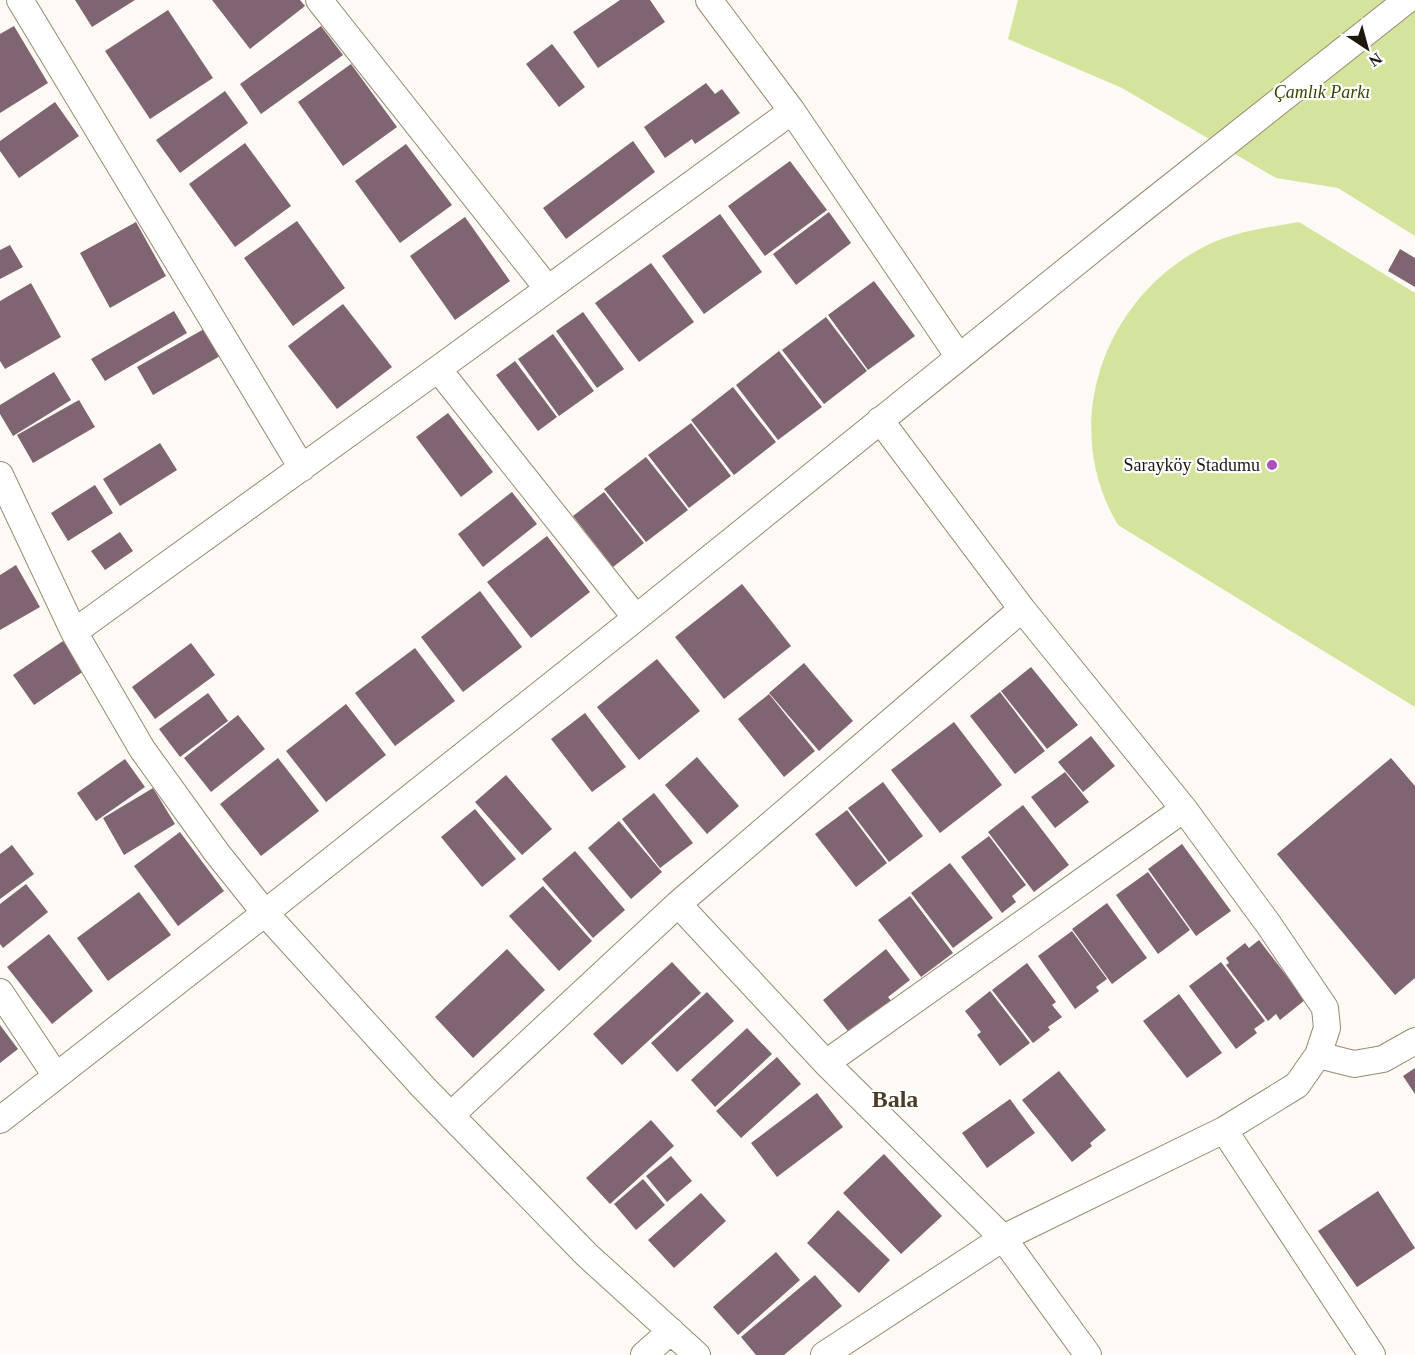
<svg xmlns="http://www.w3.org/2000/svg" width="1415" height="1355" font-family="'Times New Roman',serif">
  <rect width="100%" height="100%" fill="#fdf9f4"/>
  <!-- green -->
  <path fill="#d4e49c" d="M1018 0H1415V236L1338 188 1276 178 1122 88 1008 39Z
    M1299 222 1415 293V707L1118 525C1060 428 1101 304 1198 250 1230 232 1264 228 1299 222Z"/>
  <!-- building -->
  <path fill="#7f6472" d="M75 0H135L92 27Z
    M212 0H300L305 6 250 49Z
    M620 0H650L665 22 598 68 573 32Z
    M168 10 213 78 150 119 105 51Z
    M14 26 48 83 0 113V34Z
    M321 26 343 55 261 114 240 84Z
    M552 44 585 87 559 107 526 64Z
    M351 64 397 127 343 166 298 102Z
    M706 83 715 94 722 89 740 113 695 144 692 139 665 158 644 127Z
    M225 91 248 123 180 173 156 140Z
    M55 102 79 136 19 178 0 151V141Z
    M633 141 655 172 566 239 543 208Z
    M245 143 291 206 235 247 189 184Z
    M406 144 452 205 400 243 355 181Z
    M790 161 827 210 765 256 728 206Z
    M829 212 851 243 796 285 773 254Z
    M720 214 762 272 704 314 662 256Z
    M465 217 510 281 455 320 410 256Z
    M297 221 345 288 293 326 244 258Z
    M136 222 166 276 110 308 80 253Z
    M10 245 23 267 0 279V250Z
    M1400 249 1415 258V287L1388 271Z
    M651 263 694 322 639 362 595 303Z
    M874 281 915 336 868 370 828 315Z
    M31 283 61 337 5 369 0 361V301Z
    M343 304 392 367 337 409 288 346Z
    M174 311 187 333 105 381 91 359Z
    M583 312 624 369 597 388 556 331Z
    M826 317 867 371 824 404 782 350Z
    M204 329 220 356 153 395 137 367Z
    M553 334 594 391 559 416 518 359Z
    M779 351 822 407 778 440 736 385Z
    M515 361 557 417 538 431 496 375Z
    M54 372 71 400 13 436 0 414V405Z
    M733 387 776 442 734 475 691 420Z
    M79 400 95 427 33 463 17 435Z
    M448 413 493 472 461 497 416 437Z
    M691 423 731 476 689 508 648 455Z
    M160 443 177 470 120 506 103 479Z
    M646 457 688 510 646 542 604 489Z
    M95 485 113 513 68 541 51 513Z
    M512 492 537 524 483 567 458 534Z
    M604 492 644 543 613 567 573 516Z
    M120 532 133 551 105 570 91 551Z
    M547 536 590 592 531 638 487 582Z
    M16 565 40 607 0 630V575Z
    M742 584 791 646 724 699 675 637Z
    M480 591 522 647 463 692 421 637Z
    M63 641 84 671 34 705 13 675Z
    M191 643 215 675 155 719 132 687Z
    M415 648 455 701 395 746 355 693Z
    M657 659 700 711 639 760 597 707Z
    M804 663 853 721 819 751 769 693Z
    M1031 667 1078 725 1047 749 1001 691Z
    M1000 692 1045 751 1015 774 970 716Z
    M208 693 228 721 180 757 159 729Z
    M769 694 815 751 784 777 738 719Z
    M346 704 386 755 326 802 286 751Z
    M585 713 626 767 592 792 551 739Z
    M238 715 265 749 211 792 184 758Z
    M954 722 1002 785 940 833 891 770Z
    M1091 736 1115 766 1083 792 1058 762Z
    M697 757 739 806 707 834 665 785Z
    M278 758 319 811 261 856 220 804Z
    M1391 758 1415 786V978L1395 995 1277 854Z
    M125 759 145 787 96 821 77 793Z
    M1065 772 1089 802 1055 828 1031 797Z
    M506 775 552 829 522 855 475 802Z
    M883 782 923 836 889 862 848 808Z
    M153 788 175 824 124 855 103 818Z
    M654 793 693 843 660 868 622 819Z
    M1023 805 1069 865 1034 892 988 832Z
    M475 809 516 859 482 887 441 837Z
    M847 810 887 863 856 887 815 834Z
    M619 821 662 872 631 899 588 848Z
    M180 832 224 891 178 926 134 866Z
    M989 836 1026 885 1012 896 1016 902 1002 913 961 857Z
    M1182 844 1231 911 1196 936 1148 869Z
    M12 845 34 874 0 899V854Z
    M575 851 625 910 593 938 542 879Z
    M950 863 993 918 953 948 911 893Z
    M1148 872 1190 930 1158 954 1116 895Z
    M26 884 48 912 3 948 0 944V904Z
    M543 886 592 941 559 971 509 916Z
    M139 892 171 935 108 981 77 938Z
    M910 896 953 953 921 977 878 920Z
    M1107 903 1147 958 1112 984 1072 929Z
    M1072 931 1107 979 1096 987 1099 991 1075 1009 1038 956Z
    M49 934 93 991 52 1024 7 967Z
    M1259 940 1305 1000 1280 1020 1276 1014 1268 1021 1226 965 1229 963 1226 958 1245 943 1249 948Z
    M507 949 545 990 473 1058 435 1017Z
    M886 949 910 980 888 997 892 1002 851 1035 823 1000Z
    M672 962 701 993 622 1065 593 1034Z
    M1221 962 1265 1021 1254 1029 1257 1033 1236 1049 1189 986Z
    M1027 963 1056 1002 1052 1005 1062 1017 1048 1027 1050 1030 1033 1043 992 990Z
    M990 991 1030 1043 1000 1066 977 1035 981 1032 965 1011Z
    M707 992 734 1021 677 1072 651 1043Z
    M1179 994 1222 1053 1187 1078 1143 1021Z
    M0 1025 18 1049 0 1063Z
    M747 1028 772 1054 715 1107 691 1080Z
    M777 1057 801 1084 741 1138 716 1111Z
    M1415 1068V1094L1403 1076Z
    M1059 1071 1106 1130 1090 1143 1092 1146 1072 1162 1022 1100Z
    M817 1093 843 1127 777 1177 751 1143Z
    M1010 1099 1035 1133 987 1168 962 1133Z
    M651 1120 674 1146 610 1204 586 1178Z
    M884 1154 942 1216 901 1254 843 1193Z
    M671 1156 692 1181 667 1202 646 1176Z
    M643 1179 665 1205 636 1230 614 1204Z
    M1378 1191 1415 1248 1357 1287 1318 1231Z
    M701 1193 726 1221 674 1268 648 1240Z
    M838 1210 890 1260 859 1293 807 1243Z
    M776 1252 800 1280 738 1335 713 1307Z
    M815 1275 842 1306 784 1355H756L741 1337Z"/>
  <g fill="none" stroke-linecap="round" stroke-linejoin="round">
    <defs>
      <path id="street" d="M20 0 302 468
        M319 0 548 289
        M709 0 792 111 959 357
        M438 369 636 618
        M0 475 74 632 142 749 217 853 265 913 424 1088 587 1255 697 1355
        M74 632 438 369 792 111
        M678 904 826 1063 1003 1238 1088 1355
        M0 992 56 1076
        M1318 1055 1354 1064 1383 1059 1415 1041
        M826 1063 1184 809
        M451 1115 678 904 1022 609
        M0 1120 265 913 636 618 1134 216 1407 0
        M1224 1130 1372 1355
        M644 1355 671 1331
        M824 1355 1003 1238 1224 1130 1297 1085 1318 1055 1327 1028 1325 1008 1269 925 1184 809 1022 609 880 420"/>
    </defs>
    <!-- street casing -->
    <use href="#street" stroke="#9b8972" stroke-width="28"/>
    <!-- street -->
    <use href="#street" stroke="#fff" stroke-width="26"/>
  </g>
  <!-- markers -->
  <circle fill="#ae50b9" stroke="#fff" stroke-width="2" cx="1272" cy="465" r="6"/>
  <g text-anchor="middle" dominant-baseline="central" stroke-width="4.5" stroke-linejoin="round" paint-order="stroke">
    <!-- park labels -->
    <g font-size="18" font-style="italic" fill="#3a4300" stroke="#fff">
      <text x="1322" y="92">Çamlık Parkı</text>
    </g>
    <!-- poi labels -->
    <g font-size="18" fill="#1e170e" stroke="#fff" text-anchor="end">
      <text x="1260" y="465">Sarayköy Stadumu</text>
    </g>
    <!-- district labels -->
    <g font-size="24" font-weight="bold" fill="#4b3c27" stroke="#fff">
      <text x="895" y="1099">Bala</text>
    </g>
  </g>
  <!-- north arrow -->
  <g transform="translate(1367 48) rotate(144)" stroke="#ffffff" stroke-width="4.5" paint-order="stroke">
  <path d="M0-4.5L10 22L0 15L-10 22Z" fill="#1e170e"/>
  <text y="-9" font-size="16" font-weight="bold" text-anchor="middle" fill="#1e170e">N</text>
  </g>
</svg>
